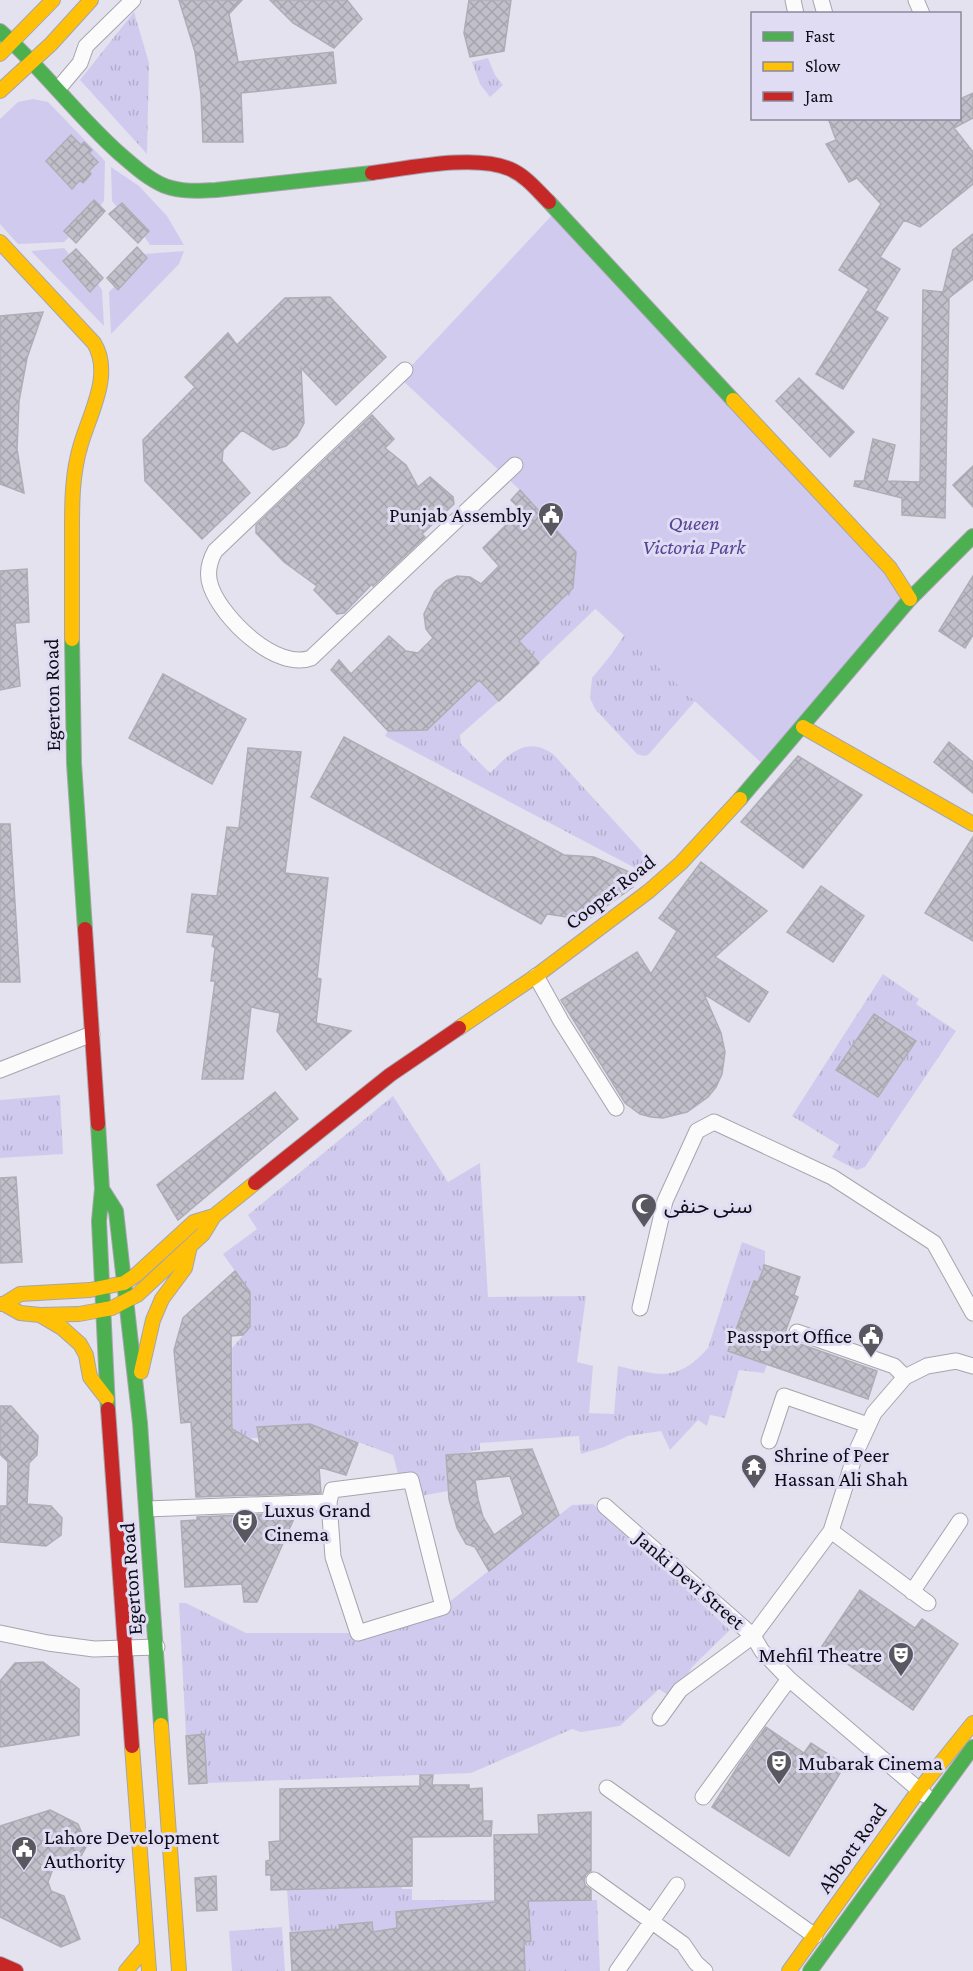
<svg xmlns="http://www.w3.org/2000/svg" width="973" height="1971" font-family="'Crimson Pro','Noto Sans Arabic',serif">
  <defs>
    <pattern id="grass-tufts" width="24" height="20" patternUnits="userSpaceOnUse" patternTransform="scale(1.5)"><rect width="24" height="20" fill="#d0cbee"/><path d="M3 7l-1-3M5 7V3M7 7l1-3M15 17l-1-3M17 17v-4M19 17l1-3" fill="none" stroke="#b1adcb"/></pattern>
    <pattern id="building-cross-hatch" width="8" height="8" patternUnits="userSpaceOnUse" patternTransform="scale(1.5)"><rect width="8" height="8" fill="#c1c0ca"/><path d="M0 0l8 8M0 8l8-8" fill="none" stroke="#a5a4ad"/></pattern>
  </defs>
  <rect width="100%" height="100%" fill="#e3e2ee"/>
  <!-- grass -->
  <path fill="url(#grass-tufts)" d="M134 12 149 63 147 154 80 80Z
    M488 58 495 75 503 85 490 97 480 84 472 62Z
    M574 580 616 589 539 663 519 641 573 588Z
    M786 597 648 755 644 756 637 754 595 709 590 698 592 678 610 656 632 624Z
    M479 680 499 701 460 735 461 744 490 773C509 754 526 735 553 754L647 857 637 869 385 736 388 731 427 730Z
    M883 974 919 999 916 1004 956 1031 865 1167 857 1170 832 1157 839 1145 792 1116Z
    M60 1095 63 1154 0 1158V1100Z
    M393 1096 448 1182 480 1163 488 1297 586 1296 577 1362 593 1366 589 1413 614 1414 618 1366C659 1375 677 1383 708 1348L742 1242 765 1251V1265L758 1282 754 1281 729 1351 767 1365 764 1373 739 1370 725 1418 710 1415 707 1426 698 1420 670 1450 661 1431 628 1436 604 1447 581 1454 579 1436 480 1443V1450L446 1456 448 1491 415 1497 400 1482 393 1455 310 1424 257 1427 259 1438H249L233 1429 232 1348 250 1327V1292L223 1254 257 1229 248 1215Z
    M593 1504 730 1630 692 1667 674 1699 659 1689 620 1726 581 1732 572 1729 471 1773 207 1783 204 1735 186 1736 179 1603H186L246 1633H354L443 1607 572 1505Z
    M402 1886V1889H412V1900H597L600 1971H525L524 1942 531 1940 528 1907 396 1912 397 1928 373 1932 372 1922 340 1929 290 1933 287 1889Z
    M282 1927 285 1971H232L229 1931Z"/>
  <!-- green -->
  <path fill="#d0cbee" d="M33 99 48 102 105 161 104 201 100 206 94 200 65 231 69 237 64 242 18 244 0 224V119L18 102Z
    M111 167 139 186 167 216 184 245H150L122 203 117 207 112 201Z
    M555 212 912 594 769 770 573 588 576 552 520 490 400 378Z
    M64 248 69 254 63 262 90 292 98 284 102 290 104 326 31 251Z
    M184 251 179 264 111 334 109 292 114 287 119 290 147 258 144 254Z"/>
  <!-- building -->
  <path fill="url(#building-cross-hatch)" stroke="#aeadb6" stroke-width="1.5" fill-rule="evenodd" d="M179 0H242L229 14 238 62 333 52 336 83 241 93 243 142H203L201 95 195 52Z
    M270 0H347L362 19 334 48 293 23Z
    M469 0H511L504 51 470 57 464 33Z
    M973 93V118L954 128 973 152V184L920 227 904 220 880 257 900 269 875 310 888 318 843 389 816 374 869 289 839 270 881 204 857 178 849 182 826 144 836 140 828 118H960V99Z
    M71 135 81 145 84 142 92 150 89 153 98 162 89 171 91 174 83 183 80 180 72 189 46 161Z
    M94 200 105 211 76 243 64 231Z
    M122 203 149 231 138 243 109 214Z
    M973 234V279L949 298 945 518 902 515V498L854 486 855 481H864L873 439 895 445 887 481 920 482 923 290 943 292 953 250Z
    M137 247 147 258 118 290 107 278Z
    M76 249 103 278 90 292 63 261Z
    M330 297 386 357 336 405 301 368 304 423 297 436 286 446 273 450 242 430 223 450 222 461 250 493 202 539 145 481 143 440 195 387 185 377 228 333 237 345 285 298Z
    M43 312 27 358 19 401 17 449 24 493 0 484V316Z
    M799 378 854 432 830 457 776 401Z
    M372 415 394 439 385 448 406 465 418 487 430 477 453 497 454 504 422 534 425 537 373 586 372 584 344 613 337 614 314 590 317 586 284 562 256 533V525Z
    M973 466V507L953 485Z
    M520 490 576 552 573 588 519 641 539 663 499 701 479 680 427 730 388 731 331 670 339 660 351 674 389 636 406 651 418 653 433 638 426 629 424 614 435 591 446 581 457 576 470 577 481 584 499 566 483 548 521 510 511 500Z
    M27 569 29 622 15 623 20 686 0 690V571Z
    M973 576V635L965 648 939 631Z
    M163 674 246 719 212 784 129 738Z
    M344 737 564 855 594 857 632 873 626 882 633 887 587 920 547 914 541 924 311 797Z
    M949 742 973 762V793L934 762Z
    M248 748 301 752 285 873 328 878 317 978 321 979 316 1023 351 1031 306 1070 277 1031 280 1013 251 1007 243 1079H202L215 981H211L215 948 212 946 214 935 187 932 192 894 217 896 227 827 239 828Z
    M798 756 862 795 803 868 741 822Z
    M0 824H10L20 982H0Z
    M973 837V941L925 913Z
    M701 862 767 911 715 957 768 992 749 1022 704 994 721 1033 725 1052 722 1074 716 1087 708 1097 687 1112 663 1118 651 1117 640 1114 625 1103 561 1000 637 952 651 974 677 931 659 918Z
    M821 886 864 916 833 962 787 932Z
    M874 1014 916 1041 878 1097 836 1070Z
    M275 1092 298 1119 178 1220 157 1185Z
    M16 1177 22 1262 0 1263V1178Z
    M765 1265 800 1277 794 1295 798 1297 783 1338 877 1371 868 1399 728 1351 754 1281 758 1282Z
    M235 1271 250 1292V1327L243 1335 231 1336 232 1429 260 1445 257 1427 310 1424 358 1443 346 1475 319 1467 321 1493 196 1497 191 1422 181 1423 174 1350 183 1318Z
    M0 1406H11L38 1436 37 1455 29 1463 27 1504 51 1506 62 1518 61 1535 46 1546 0 1542V1506H7L8 1462 0 1454Z
    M532 1449 559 1515 489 1571 475 1547 466 1544 457 1528 449 1499 446 1455ZM510 1476 523 1514 494 1535 483 1517 478 1499 475 1480Z
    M320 1512 296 1514 257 1602H244L242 1584 185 1587 181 1521 197 1520V1517Z
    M860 1590 915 1628 922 1619 958 1644 913 1710 822 1646Z
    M43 1662 79 1689V1735L0 1747V1681L15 1663Z
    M766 1727 804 1753 811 1743 845 1765 789 1856 712 1807 740 1763Z
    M204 1734 207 1783 189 1784 186 1736Z
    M420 1775H433L432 1785H469V1789L482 1788 483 1821H492L491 1836 412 1837V1886L271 1890V1875H266V1861L270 1860 269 1842 280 1841V1789L420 1786Z
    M50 1810 78 1824 87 1845 80 1858 54 1866 48 1882 51 1891 64 1896 80 1939 61 1947 0 1917V1826Z
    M591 1812V1871L586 1874 584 1880 585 1885 591 1890V1900L528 1901 531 1941 524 1942 525 1971H292L290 1933 340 1929 339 1925 372 1922 373 1932 397 1928 396 1912 495 1902 494 1835 539 1834 538 1815Z
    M216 1876 217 1910 197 1911 195 1878Z"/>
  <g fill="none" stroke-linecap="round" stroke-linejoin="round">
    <defs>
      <path id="street" d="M793 0 796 14
        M821 0 825 14
        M916 0 922 14
        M58 89 80 63 86 46 133 0
        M405 370 215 551C209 562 206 574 211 587 222 618 276 671 311 658L515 465
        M536 976 561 1021 616 1108
        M0 1070 92 1034
        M640 1308 665 1201 697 1131 714 1122 832 1177 934 1243 973 1313
        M797 1332 894 1366 905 1377
        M769 1441 784 1396 868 1425
        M605 1506 753 1636 762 1651 789 1679 925 1795
        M147 1509 329 1502 332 1490 411 1480 443 1607 358 1633 333 1557 329 1502
        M831 1531 928 1603
        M912 1592 960 1521
        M0 1633 48 1643 94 1649 157 1647
        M660 1718 680 1690 753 1636 831 1531 856 1452 874 1413 905 1377 927 1366 956 1361 973 1366
        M607 1788 815 1936
        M703 1797 789 1679
        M594 1880 683 1944 696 1963 705 1971
        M617 1971 677 1885"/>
      <path id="fast" d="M0 31C43 69 77 116 120 154 134 166 148 179 165 186 181 192 199 191 216 190L372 173
        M549 202 733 400
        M72 639 74 763 85 929
        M740 799 910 599 973 536
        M98 1124 102 1189 99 1221 108 1409
        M102 1189 116 1211 140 1423 161 1725
        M810 1971 973 1747"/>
      <path id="slow" d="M0 54 53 0
        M0 91 51 44 91 0
        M0 242 94 343C113 374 90 413 81 444 71 476 72 510 72 543 72 575 72 607 72 639
        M733 400 890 568 910 599
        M803 727 973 824
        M459 1028 536 976 649 891 681 863 740 799
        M0 1304H4L20 1313 40 1315 79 1314 112 1308 137 1295 203 1234 214 1216 255 1183
        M4 1304 20 1294 90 1290 124 1283 136 1275 194 1222 214 1216
        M40 1315 62 1328 80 1344 86 1355 90 1377 107 1399
        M141 1372 153 1320 162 1299 185 1268 190 1246
        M161 1725 179 1971
        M132 1746 149 1971
        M126 1971 146 1947
        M789 1971 919 1790 973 1723"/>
      <path id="jam" d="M372 173C410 168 475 154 510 169 526 176 537 190 549 202
        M85 929 98 1124
        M255 1183 390 1075 459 1028
        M108 1409 132 1746
        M0 1964 16 1971"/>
    </defs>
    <!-- street casing -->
    <use href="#street" stroke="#a6a5ae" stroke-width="17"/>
    <!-- fast casing -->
    <use href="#fast" stroke="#a6a5ae" stroke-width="16"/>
    <!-- slow casing -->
    <use href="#slow" stroke="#a6a5ae" stroke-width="16"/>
    <!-- jam casing -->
    <use href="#jam" stroke="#a6a5ae" stroke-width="16"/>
    <!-- street -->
    <use href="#street" stroke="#fbfbfc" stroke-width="15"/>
    <!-- fast -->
    <use href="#fast" stroke="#4caf50" stroke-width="14"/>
    <!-- slow -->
    <use href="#slow" stroke="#ffc107" stroke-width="14"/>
    <!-- jam -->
    <use href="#jam" stroke="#c62828" stroke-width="14"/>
  </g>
  <!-- icons -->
  <defs>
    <symbol id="civic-pin" viewBox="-11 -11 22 30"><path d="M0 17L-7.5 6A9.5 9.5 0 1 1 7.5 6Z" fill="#595861" stroke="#dfdcf4"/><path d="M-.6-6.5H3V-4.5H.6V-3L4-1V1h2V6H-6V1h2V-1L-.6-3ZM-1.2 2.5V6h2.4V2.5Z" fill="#fff"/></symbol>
    <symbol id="mosque-pin" viewBox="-11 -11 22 30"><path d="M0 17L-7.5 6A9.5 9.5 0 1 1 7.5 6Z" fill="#595861" stroke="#dfdcf4"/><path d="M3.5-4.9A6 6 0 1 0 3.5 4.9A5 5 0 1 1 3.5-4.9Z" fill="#fff"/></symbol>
    <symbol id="temple-pin" viewBox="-11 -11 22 30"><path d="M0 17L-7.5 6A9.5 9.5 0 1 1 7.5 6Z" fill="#595861" stroke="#dfdcf4"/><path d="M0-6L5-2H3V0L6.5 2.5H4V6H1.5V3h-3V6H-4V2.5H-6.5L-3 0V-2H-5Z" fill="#fff"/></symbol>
    <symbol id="theatre-pin" viewBox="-11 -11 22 30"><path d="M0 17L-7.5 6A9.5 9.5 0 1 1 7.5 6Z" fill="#595861" stroke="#dfdcf4"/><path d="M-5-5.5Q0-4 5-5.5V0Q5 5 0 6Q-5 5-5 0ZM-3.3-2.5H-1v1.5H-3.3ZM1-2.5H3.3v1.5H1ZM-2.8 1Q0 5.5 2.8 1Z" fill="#fff"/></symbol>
  </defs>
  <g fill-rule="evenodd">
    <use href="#civic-pin" x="536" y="500" width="30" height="40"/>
    <use href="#mosque-pin" x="629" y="1191" width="30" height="40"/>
    <use href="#civic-pin" x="856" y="1321" width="30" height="40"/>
    <use href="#temple-pin" x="739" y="1452" width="30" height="40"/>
    <use href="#theatre-pin" x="230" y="1507" width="30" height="40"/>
    <use href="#theatre-pin" x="886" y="1640" width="30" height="40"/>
    <use href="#theatre-pin" x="764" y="1748" width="30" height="40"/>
    <use href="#civic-pin" x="9" y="1834" width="30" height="40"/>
  </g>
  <g text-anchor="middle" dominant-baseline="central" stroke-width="6" stroke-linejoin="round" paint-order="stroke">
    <!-- poi labels -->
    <g font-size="21" fill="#0e0d15" stroke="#dfdcf4" text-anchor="start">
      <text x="532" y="515" text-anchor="end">Punjab Assembly</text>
      <text x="664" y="1206">سنی حنفی</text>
      <text x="852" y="1336" text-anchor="end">Passport Office</text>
      <text x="774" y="1455">Shrine of Peer<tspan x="774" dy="24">Hassan Ali Shah</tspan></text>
      <text x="264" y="1510">Luxus Grand<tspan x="264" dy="24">Cinema</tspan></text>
      <text x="882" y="1655" text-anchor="end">Mehfil Theatre</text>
      <text x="798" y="1763">Mubarak Cinema</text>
      <text x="44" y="1837">Lahore Development<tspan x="44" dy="24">Authority</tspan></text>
    </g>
    <!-- park labels -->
    <g font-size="21" font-style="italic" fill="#574497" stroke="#dfdcf4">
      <text x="694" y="523">Queen<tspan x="694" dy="24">Victoria Park</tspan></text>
    </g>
    <!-- street labels -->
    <g font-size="21" fill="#0e0d15" stroke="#dfdcf4">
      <text transform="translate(52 695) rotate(-91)">Egerton Road</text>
      <text transform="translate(610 892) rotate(-38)">Cooper Road</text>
      <text transform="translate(131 1579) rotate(-94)">Egerton Road</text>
      <text transform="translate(690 1580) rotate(41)">Janki Devi Street</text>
      <text transform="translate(852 1848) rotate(-55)">Abbott Road</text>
    </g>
  </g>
  <!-- legend -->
  <rect x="751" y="12" width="210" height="108" fill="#dfdcf4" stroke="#8b899b" stroke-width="1.5"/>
  <rect x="763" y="32" width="30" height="9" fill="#4caf50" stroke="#8b899b" stroke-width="1.5"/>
  <text x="805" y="42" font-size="18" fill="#0e0d15">Fast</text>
  <rect x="763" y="62" width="30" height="9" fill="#ffc107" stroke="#8b899b" stroke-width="1.5"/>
  <text x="805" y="72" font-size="18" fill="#0e0d15">Slow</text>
  <rect x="763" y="92" width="30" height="9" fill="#c62828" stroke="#8b899b" stroke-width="1.5"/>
  <text x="805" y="102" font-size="18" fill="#0e0d15">Jam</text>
</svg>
